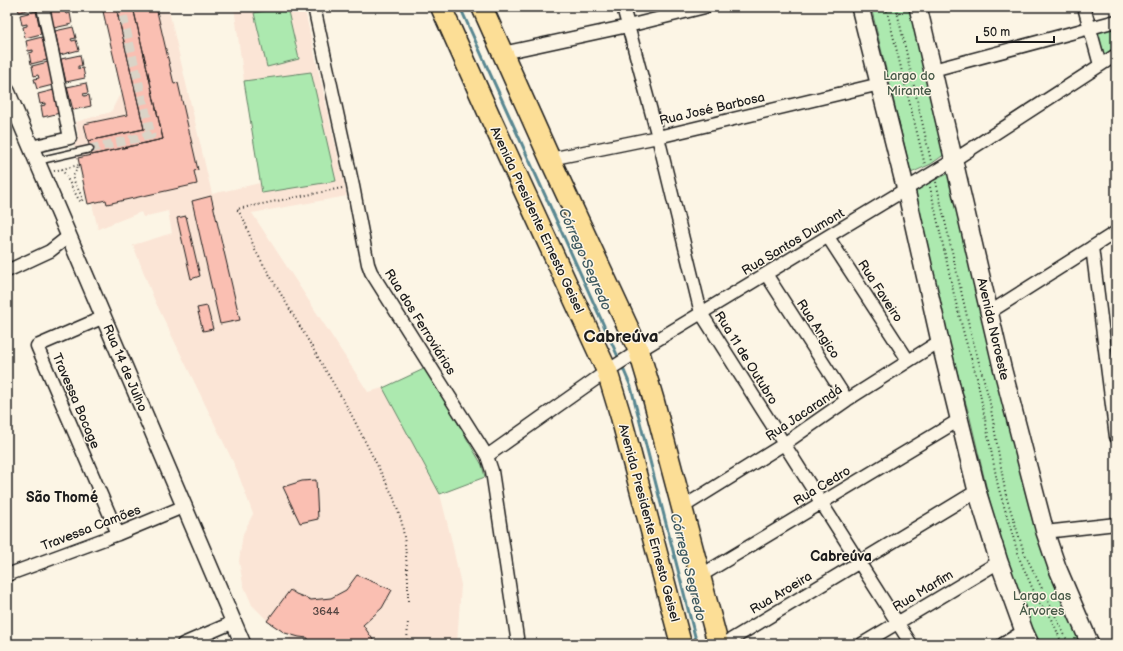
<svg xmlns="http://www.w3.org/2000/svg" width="1123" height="651" font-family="'Balsamiq Sans',sans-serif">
  <rect width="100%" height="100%" fill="#fcf5e5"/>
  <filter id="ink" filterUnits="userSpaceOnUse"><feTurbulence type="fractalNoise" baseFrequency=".025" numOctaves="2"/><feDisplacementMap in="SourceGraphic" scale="8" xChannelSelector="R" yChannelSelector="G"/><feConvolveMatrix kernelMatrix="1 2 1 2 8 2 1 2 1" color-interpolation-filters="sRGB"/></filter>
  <g filter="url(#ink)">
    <!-- built -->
    <path fill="#fbe5d6" d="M102 7H168L212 194 260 183 244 81 234 7H304L347 196 252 213 368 392 383 388 426 368 482 465 485 477 440 494 451 538 461 585 457 644H289L290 635 272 625 252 605 243 584 239 561 243 534 253 514 236 468 154 299 133 245 172 233 168 211 143 217 141 212 98 229 92 204H88L74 145 78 139V134L76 122 111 112 119 96 122 95Z"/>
    <!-- green -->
    <path fill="#ace9af" stroke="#648266" d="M282 7H287L299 59 267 67 254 13Z
      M871 7H909L926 73 945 154 931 164 911 173Z
      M1116 26V49L1102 57 1096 32Z
      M311 72 336 181 262 193 244 81Z
      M950 173 1085 644H1037L1005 566 970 418 950 347 914 191 926 184Z
      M426 368 482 465 485 477 440 494 383 388Z"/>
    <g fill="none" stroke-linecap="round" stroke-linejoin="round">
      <!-- stream -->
      <path stroke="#598791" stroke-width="3" d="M460 7 619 359
        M622 366 631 387 697 644"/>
    </g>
    <!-- building -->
    <path fill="#fabfb2" stroke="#1c1c1c" d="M18 7H35V8L19 12Z
      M49 7H69V11L65 12 66 14 70 13 72 24 54 28Z
      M102 7H116L144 129 88 141 84 124 127 115Z
      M116 7H133L163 139 92 155 88 141 144 129Z
      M133 7H156L174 84 178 83 198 170 194 171 197 184 107 204 106 200 88 204 78 158 163 139Z
      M36 11 41 34 25 38 23 27 27 26V24L22 25 20 15Z
      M73 27 76 38 71 39 72 41 76 40 79 50 60 55 55 31Z
      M42 37 47 60 31 64 29 53 33 52V50L28 51 26 41Z
      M80 55 82 66H78V69L83 68 85 78 66 82 61 59Z
      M48 62 53 85 37 89 34 79 39 78 38 75 34 76 32 66Z
      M86 83 88 93 83 94 84 96 89 95 91 106 73 110 67 87Z
      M54 90 60 113 43 117 41 106 45 105V103L40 104 38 94Z
      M211 196 240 320 220 324 192 201Z
      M186 216 200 276 191 279 177 218Z
      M207 306 213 329 203 331 197 308Z
      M316 480 318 519 300 523 283 487 302 481Z
      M357 575 392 590 382 608 363 625 376 644H308V638L299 637 285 633 267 621 290 590 296 594 311 600 331 598 346 590Z"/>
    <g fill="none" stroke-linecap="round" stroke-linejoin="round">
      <!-- pedestrian-tunnel -->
      <path stroke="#dad4c7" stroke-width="9" stroke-dasharray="9 4.5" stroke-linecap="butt" d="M90 149 151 135 121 7"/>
      <defs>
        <path id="service" d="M37 161 90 149"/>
        <path id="minor" d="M314 7 353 186 368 264 371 272 487 456 492 471 518 644
          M623 7 658 137 701 313 911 644
          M1084 7 1100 65
          M503 53 628 26 705 7
          M933 70 1116 21
          M31 147 70 138 43 7
          M550 159 658 137 880 84
          M828 237 908 360
          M1092 247 1116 437
          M7 271 50 251 69 236
          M766 274 847 400
          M990 312 1116 232
          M104 317 37 346 118 534
          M487 456 607 371 637 352 954 160 1116 55
          M683 507 784 444 847 400 940 341
          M1045 532 1116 524
          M7 575 118 534 185 506
          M700 576 959 420
          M183 644 234 622
          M724 644 977 491
          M862 644 999 562
          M1003 644 1024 631"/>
        <path id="tertiary" d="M7 91 243 644"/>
        <path id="secondary" d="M860 7 906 190 940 341 977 491 999 562 1024 631 1030 644
          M918 7 1002 367 1045 532 1057 567 1090 644"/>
        <path id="primary" d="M441 7 492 121 607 371 621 417 681 644
          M482 7 550 159 639 351 653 398 718 644"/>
      </defs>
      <!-- service casing -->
      <use href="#service" stroke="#1c1c1c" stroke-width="9"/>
      <!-- minor casing -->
      <use href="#minor" stroke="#1c1c1c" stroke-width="15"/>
      <!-- tertiary casing -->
      <use href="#tertiary" stroke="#1c1c1c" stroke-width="18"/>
      <!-- secondary casing -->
      <use href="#secondary" stroke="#1c1c1c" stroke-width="20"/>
      <!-- primary casing -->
      <use href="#primary" stroke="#1c1c1c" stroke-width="23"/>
      <!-- path -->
      <path stroke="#1c1c1c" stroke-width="2" stroke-dasharray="1 3" stroke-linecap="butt" d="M886 7 925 165
        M896 7 931 161
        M62 169 79 200 81 202 83 199 73 179V176L79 165
        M54 171 79 165
        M936 182 971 334 989 398 1006 496 1024 552 1069 644
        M930 187 955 299 965 338 977 378 998 486 1020 560 1039 603 1052 619 1062 644
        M342 188 237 209 244 220 255 250 349 410 393 496 402 523 405 544 408 580V603
        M407 644 408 620"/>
      <!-- service -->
      <use href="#service" stroke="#fcf5e5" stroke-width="6"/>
      <!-- minor -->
      <use href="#minor" stroke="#fcf5e5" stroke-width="12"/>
      <!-- tertiary -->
      <use href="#tertiary" stroke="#fcf5e5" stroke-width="15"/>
      <!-- secondary -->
      <use href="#secondary" stroke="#fcf5e5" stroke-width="17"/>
      <!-- primary -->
      <use href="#primary" stroke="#fcde96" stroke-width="20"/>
    </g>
  </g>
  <g text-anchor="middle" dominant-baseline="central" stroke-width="3" stroke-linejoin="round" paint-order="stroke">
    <!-- number labels -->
    <g font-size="11" fill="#544542">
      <text x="326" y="611">3644</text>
    </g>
    <!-- park labels -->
    <g font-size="13" fill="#475a48" stroke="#fcf5e5">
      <text x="909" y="76">Largo do<tspan x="909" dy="15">Mirante</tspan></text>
      <text x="1042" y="596">Largo das<tspan x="1042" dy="15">Árvores</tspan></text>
    </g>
    <!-- street labels -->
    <g font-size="13" fill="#1c1c1c" stroke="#fcf5e5">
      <text transform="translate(712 109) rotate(-13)">Rua José Barbosa</text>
      <text transform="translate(537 220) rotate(65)">Avenida Presidente Ernesto Geisel</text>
      <text transform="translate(793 242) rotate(-31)">Rua Santos Dumont</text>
      <text transform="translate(880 291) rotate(57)">Rua Faveiro</text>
      <text transform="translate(420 322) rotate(58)">Rua dos Ferroviários</text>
      <text transform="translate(818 329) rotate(57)">Rua Angico</text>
      <text transform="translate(993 329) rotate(77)">Avenida Noroeste</text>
      <text transform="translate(746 358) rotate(58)">Rua 11 de Outubro</text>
      <text transform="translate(125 368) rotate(67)">Rua 14 de Julho</text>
      <text transform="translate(76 401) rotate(67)">Travessa Bocage</text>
      <text transform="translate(804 413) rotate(-34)">Rua Jacarandá</text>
      <text transform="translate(822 486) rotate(-31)">Rua Cedro</text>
      <text transform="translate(649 523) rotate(75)">Avenida Presidente Ernesto Geisel</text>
      <text transform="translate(91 528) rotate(-21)">Travessa Camões</text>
      <text transform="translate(923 591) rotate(-31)">Rua Marfim</text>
      <text transform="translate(781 593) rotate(-31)">Rua Aroeira</text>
    </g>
    <!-- water labels -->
    <g font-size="14" font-style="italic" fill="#3f5a60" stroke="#fcf5e5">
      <text transform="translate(585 259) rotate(66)">Córrego Segredo</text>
      <text transform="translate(688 567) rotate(76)">Córrego Segredo</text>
    </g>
    <!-- neighbourhood labels -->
    <g font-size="14" font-weight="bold" fill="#1c1c1c" stroke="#fcf5e5">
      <text x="62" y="497">São Thomé</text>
      <text x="841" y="556">Cabreúva</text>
    </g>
    <!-- district labels -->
    <g font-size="17" font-weight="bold" fill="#1c1c1c" stroke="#fcf5e5">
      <text x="621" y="337">Cabreúva</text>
    </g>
  </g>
  <!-- margin -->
  <rect width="1123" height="651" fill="none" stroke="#fcf5e5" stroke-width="24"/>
  <rect x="12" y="12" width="1099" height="627" fill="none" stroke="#1c1c1c" stroke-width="1.5" filter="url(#ink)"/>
  <!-- scale -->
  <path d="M977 36v6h77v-6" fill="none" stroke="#1c1c1c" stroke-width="2"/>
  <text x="983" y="36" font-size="12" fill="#1c1c1c" stroke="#fcf5e5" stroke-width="3" paint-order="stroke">50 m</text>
</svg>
